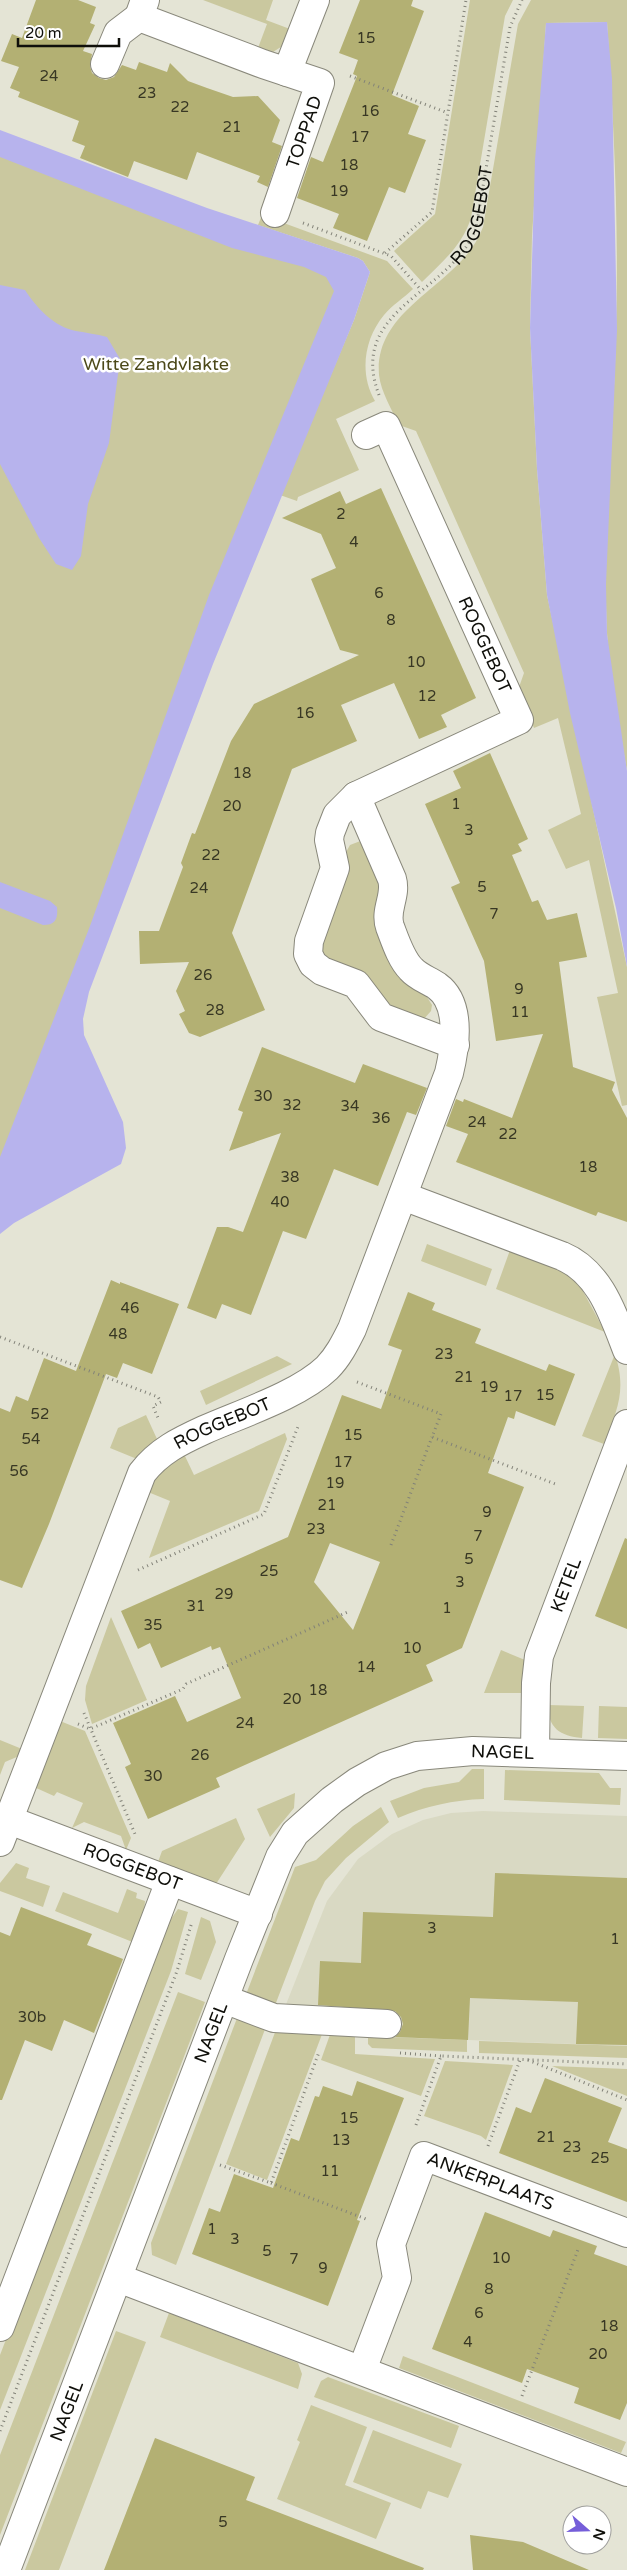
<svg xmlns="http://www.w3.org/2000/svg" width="627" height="2570" font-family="'Varela Round',sans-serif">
  <rect width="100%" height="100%" fill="#e4e4d5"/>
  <!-- built -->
  <path fill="#d9d9c3" d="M483 1811 627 1816V2046L387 2037 283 2012 327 1901 358 1859 392 1834 423 1820 451 1813Z"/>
  <!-- green -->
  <path fill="#cac89f" d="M203 0H273L266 20 290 29 284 45 273 52 258 48 267 24Z
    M470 0H513L505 16 471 218C462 246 442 262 422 282L394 251 435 214Z
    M531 0H627V771C619 726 610 679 607 633 602 533 614 431 616 331 619 228 614 124 607 22L546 23 532 236 530 328 537 469 547 595 627 967V1105L622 1106 597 997 618 993 589 860 566 869 548 830 581 814 558 718 534 728 518 690 524 673 416 431 399 425C392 410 381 392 379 375 374 305 462 286 483 227L518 24Z
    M0 139 340 265 352 293 0 1202Z
    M262 215 387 261 413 289C404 298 392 305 384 315 364 339 359 374 375 401L336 419 359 470 298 497 297 501 280 495 354 320 370 272 363 261 358 258 258 225Z
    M363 840 422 989 432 1005 431 1011 423 1020 390 1008 321 953 320 942 345 854 350 845Z
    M427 1244 492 1269 486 1286 421 1261Z
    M510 1250 566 1272 577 1280 605 1332 496 1289Z
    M615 1354C627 1391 617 1410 604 1444L582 1436Z
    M277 1356 292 1364 206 1405 200 1391Z
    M146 1415 157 1439 137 1459 110 1448 118 1428Z
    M285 1433 287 1439 259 1511 149 1558 170 1501 148 1492C155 1475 167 1461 184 1454L194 1475Z
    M111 1617 147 1700 92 1724 85 1700 86 1686Z
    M501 1650 525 1660 522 1693H484Z
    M548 1705 584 1706 582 1738C560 1736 548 1728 548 1705Z
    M599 1706 627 1707V1739L598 1738Z
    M60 1721 85 1731 131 1838 126 1850 121 1836 84 1822 72 1828 83 1803 57 1792 54 1796 34 1787Z
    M0 1740 22 1749 19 1756 5 1762 0 1775Z
    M472 1769H484V1799C453 1800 426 1806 398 1818L390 1801 424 1788 459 1782Z
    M505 1770 599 1773 610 1788H621L620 1805 504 1800Z
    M295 1793 294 1808 270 1837 257 1809Z
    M381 1807 389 1822 346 1858 325 1881 315 1901 274 2008 245 1997 295 1867 316 1860 353 1826Z
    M236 1818 245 1839 216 1884 158 1862 162 1851Z
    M16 1863 29 1868 26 1878 50 1886 43 1907 0 1891V1883Z
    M127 1889 137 1893 136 1898 145 1901 143 1922 135 1943 55 1911 63 1892 118 1913Z
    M178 1909 188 1912 171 1971 0 2410V2355L164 1929Z
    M201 1917 210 1921 216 1942 201 1980 185 1974Z
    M178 1992 205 2002 0 2535V2455Z
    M239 2013 267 2024 176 2265 152 2255 151 2243Z
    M277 2027 324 2029 267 2180 226 2164Z
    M332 2029 355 2030V2054L435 2059 421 2096 321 2060Z
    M368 2030 388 2037 467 2040V2052L372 2048 368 2044Z
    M479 2041 627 2046V2058L479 2053Z
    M445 2061 513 2065 486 2140 481 2136 424 2116Z
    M552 2066 627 2069V2096Z
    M169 2313 298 2363 302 2374 298 2389 160 2337Z
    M116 2331 146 2342 59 2570H25Z
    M403 2356 626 2442 621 2453 399 2368Z
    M328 2377 459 2426 451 2448 314 2397 321 2381Z
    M311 2405 367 2427 345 2485 391 2503 376 2539 277 2499 300 2442 297 2440Z
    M373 2430 462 2464 448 2498 428 2491 421 2509 353 2482Z"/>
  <!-- water -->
  <path fill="#b7b3ed" d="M607 22 612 79 617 330 606 584 607 634 627 771V967L616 908 570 713 547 595 537 469 530 328 535 160 546 23Z
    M0 130 207 208 358 258 363 261 370 272 354 320 213 664 89 992 83 1019 84 1035 123 1122 126 1148 121 1164 14 1223 0 1234V1157L90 926 209 595 334 291 326 277 304 267 232 248 0 157Z
    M0 285 25 290C36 307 54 327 76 331 87 333 96 334 107 337L120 359 109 443 88 504 81 556 72 570 56 564 39 538 0 464Z
    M0 882 50 901 57 907C58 918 56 925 43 925L0 908Z"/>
  <!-- building -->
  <path fill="#b3b073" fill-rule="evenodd" d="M36 0H78L96 7 90 23 95 25 83 51 92 54 90 66 92 73 99 78 106 80 114 77 122 65 136 70 139 62 167 72 170 63 188 81 207 88 233 97 258 96 280 120 272 142 282 146 268 187 257 182 260 176 197 152 187 180 134 161 128 177 80 158 85 146 72 141 79 121 18 97 20 92 10 88 19 67 1 61 12 34 22 38Z
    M360 0H413L411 6 424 11 392 95 419 106 408 134 426 140 405 193 389 187 367 241 333 228 339 214 297 198 311 157 323 162 357 76 353 74 358 60 339 53Z
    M381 488 476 698 441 715 447 727 419 739 394 683 341 705 357 741 292 769 232 933 265 1010 200 1037 189 1033 179 1014 185 1011 176 991 189 962 140 964 139 931H159L183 867 181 863 192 833 195 834 231 741 254 704 359 655 340 650 311 579 336 568 321 534 282 518 340 491 346 504Z
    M490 753 528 839 518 844 522 851 512 855 532 902 538 900 547 920 577 913 587 957 559 962 573 1067 615 1082 612 1090 627 1118V1222L598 1212 596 1216 456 1162 468 1134 446 1126 456 1099 463 1102 464 1099 512 1118 543 1034 496 1041 484 961 451 887 460 883 425 804 461 788 453 771Z
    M262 1047 355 1083 363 1064 427 1088 416 1115 407 1112 378 1186 334 1169 306 1239 283 1231 251 1315 222 1304 216 1319 187 1308 217 1227H228L243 1232 281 1133 229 1151 243 1112 238 1110Z
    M111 1280 120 1284V1282L179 1304 152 1374 123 1363 117 1378 106 1374 49 1524 22 1588 0 1580V1408L10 1412 16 1396 28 1401 44 1358 76 1371Z
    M408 1292 435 1303 432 1310 481 1329 475 1343 546 1371 549 1364 575 1374 555 1426 516 1411 514 1419 508 1417 488 1473 524 1487 462 1648 426 1665 433 1681 216 1778 220 1787 148 1819 125 1767 131 1764 113 1723 175 1696 187 1722 241 1698 220 1647 212 1650 211 1646 161 1668 150 1643 138 1649 121 1611 288 1537 342 1395 381 1409 402 1350 388 1345ZM330 1543 380 1562 353 1630 314 1582Z
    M625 1538 627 1539V1629L595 1616Z
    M495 1873 627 1878V2045L576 2044 578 2002 470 1998 468 2040 395 2037 400 2032 403 2024 401 2017 395 2011 318 2005 320 1961 361 1963 363 1912 493 1917Z
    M21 1907 92 1934 87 1945 123 1959 94 2033 64 2020 52 2051 25 2040 2 2100H0V1932L10 1936Z
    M545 2078 622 2108 608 2142 627 2149V2202L499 2153 516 2107 531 2113Z
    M357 2081 404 2098 357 2220 360 2221 328 2306 192 2254 209 2208 220 2212 234 2174 273 2188 291 2138 299 2141 315 2096 319 2097 323 2086 352 2096Z
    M485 2212 550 2237 553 2230 597 2246 594 2254 627 2266V2403L620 2420 574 2403 579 2388 527 2369 522 2383 432 2349Z
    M155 2438 255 2477 246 2500 424 2568 423 2570H104Z
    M470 2535 523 2542 589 2570H473Z"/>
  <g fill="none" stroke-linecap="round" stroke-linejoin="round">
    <defs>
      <g id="minor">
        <path d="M145 0 139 17 263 64 320 83 275 213"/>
        <path d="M105 64 118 33 139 17"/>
        <path d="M287 72 315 0"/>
        <path id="s2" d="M366 435 386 426 519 720 356 796 337 815 330 833 329 840 335 868 309 941 308 954 313 964 322 971 356 984 381 1017 455 1045"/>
        <path d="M403 1196 562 1256C600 1272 613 1314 627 1350"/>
        <path id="s3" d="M535 1752 536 1683 539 1656 627 1424"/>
        <path id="s4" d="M9 1820 258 1914"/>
        <path id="s5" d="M0 1842 142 1473C159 1451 180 1441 204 1430 240 1414 299 1395 327 1368 338 1357 345 1343 352 1329L449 1073C455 1048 462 1004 437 986 428 980 418 977 411 969 401 959 395 940 390 927 384 910 397 896 392 879L356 796"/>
        <path d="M224 1999 274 2018 387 2024"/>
        <path d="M118 2278 627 2472"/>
        <path d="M0 2327 170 1881"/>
        <path id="s6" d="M362 2370 397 2278 391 2244 424 2156 627 2233"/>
        <path id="s7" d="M6 2570 239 1959 280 1857 295 1833 332 1800 357 1782 386 1766 417 1756 473 1751 627 1756"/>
      </g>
    </defs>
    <!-- minor casing -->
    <use href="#minor" stroke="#89887b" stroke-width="30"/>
    <!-- path -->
    <g stroke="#828278" stroke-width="3" stroke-dasharray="1 4" stroke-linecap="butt">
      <path d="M350 76 448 113"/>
      <path d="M303 223 391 256 421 290"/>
      <path d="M385 253 432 212 466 0"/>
      <path id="s1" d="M379 395C346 308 452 294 476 228L510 27 522 0"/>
      <path d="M0 1337 158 1397 161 1402 153 1406 158 1418"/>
      <path d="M357 1382 441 1414 432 1437 558 1485"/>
      <path d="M391 1545 432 1437"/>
      <path d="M138 1570 264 1514 299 1424"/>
      <path d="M84 1713 135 1834"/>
      <path d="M78 1724 90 1729 183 1689 186 1684 350 1611"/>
      <path d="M400 2053 441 2056"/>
      <path d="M528 2060 627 2100"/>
      <path d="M416 2125 441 2056 627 2064"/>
      <path d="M488 2146 520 2060"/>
      <path d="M220 2165 271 2183 319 2052"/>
      <path d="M271 2183 366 2219"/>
      <path d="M522 2396 579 2247"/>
      <path d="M0 2431 177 1971 192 1922"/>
    </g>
    <!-- minor -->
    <use href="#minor" stroke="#fff" stroke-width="28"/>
  </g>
  <g text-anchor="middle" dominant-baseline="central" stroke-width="5" stroke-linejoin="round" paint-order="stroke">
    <!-- number labels -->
    <g font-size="15" fill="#383724">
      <text x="366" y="38">15</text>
      <text x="49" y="76">24</text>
      <text x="147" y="93">23</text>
      <text x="180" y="107">22</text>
      <text x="370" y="111">16</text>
      <text x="232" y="127">21</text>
      <text x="360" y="137">17</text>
      <text x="349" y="165">18</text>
      <text x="339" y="191">19</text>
      <text x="341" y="514">2</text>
      <text x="354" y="542">4</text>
      <text x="379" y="593">6</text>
      <text x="391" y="620">8</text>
      <text x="416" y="662">10</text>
      <text x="427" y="696">12</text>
      <text x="305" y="713">16</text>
      <text x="242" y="773">18</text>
      <text x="456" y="804">1</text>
      <text x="232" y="806">20</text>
      <text x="469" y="830">3</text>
      <text x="211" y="855">22</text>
      <text x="482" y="887">5</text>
      <text x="199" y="888">24</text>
      <text x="494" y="914">7</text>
      <text x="203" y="975">26</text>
      <text x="519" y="989">9</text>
      <text x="215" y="1010">28</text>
      <text x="520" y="1012">11</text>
      <text x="263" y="1096">30</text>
      <text x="292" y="1105">32</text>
      <text x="350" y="1106">34</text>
      <text x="381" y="1118">36</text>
      <text x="477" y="1122">24</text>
      <text x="508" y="1134">22</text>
      <text x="588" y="1167">18</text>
      <text x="290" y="1177">38</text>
      <text x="280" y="1202">40</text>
      <text x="130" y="1308">46</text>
      <text x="118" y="1334">48</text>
      <text x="444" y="1354">23</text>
      <text x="464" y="1377">21</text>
      <text x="489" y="1387">19</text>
      <text x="545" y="1395">15</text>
      <text x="513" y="1396">17</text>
      <text x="40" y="1414">52</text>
      <text x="353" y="1435">15</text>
      <text x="31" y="1439">54</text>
      <text x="343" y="1462">17</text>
      <text x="19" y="1471">56</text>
      <text x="335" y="1483">19</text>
      <text x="327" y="1505">21</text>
      <text x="487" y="1512">9</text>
      <text x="316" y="1529">23</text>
      <text x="478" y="1536">7</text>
      <text x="469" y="1559">5</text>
      <text x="269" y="1571">25</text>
      <text x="460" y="1582">3</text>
      <text x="224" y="1594">29</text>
      <text x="196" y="1606">31</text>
      <text x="447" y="1608">1</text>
      <text x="153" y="1625">35</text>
      <text x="412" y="1648">10</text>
      <text x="366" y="1667">14</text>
      <text x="318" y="1690">18</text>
      <text x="292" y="1699">20</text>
      <text x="245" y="1723">24</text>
      <text x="200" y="1755">26</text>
      <text x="153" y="1776">30</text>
      <text x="432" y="1928">3</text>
      <text x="615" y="1939">1</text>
      <text x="32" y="2017">30b</text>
      <text x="349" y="2118">15</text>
      <text x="546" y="2137">21</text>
      <text x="341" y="2140">13</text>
      <text x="572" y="2147">23</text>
      <text x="600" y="2158">25</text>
      <text x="330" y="2171">11</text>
      <text x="212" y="2229">1</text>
      <text x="235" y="2239">3</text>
      <text x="267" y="2251">5</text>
      <text x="501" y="2258">10</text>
      <text x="294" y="2259">7</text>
      <text x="323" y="2268">9</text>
      <text x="489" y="2289">8</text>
      <text x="479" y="2313">6</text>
      <text x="609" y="2326">18</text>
      <text x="468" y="2342">4</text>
      <text x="598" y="2354">20</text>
      <text x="223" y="2522">5</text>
    </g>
    <!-- street labels -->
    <g font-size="18" fill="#0f0f0a" stroke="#fff">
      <text transform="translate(304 132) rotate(-71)">TOPPAD</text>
      <text stroke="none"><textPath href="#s1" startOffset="218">ROGGEBOT</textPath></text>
      <text stroke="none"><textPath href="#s2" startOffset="262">ROGGEBOT</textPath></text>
      <text stroke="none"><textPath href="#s5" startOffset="491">ROGGEBOT</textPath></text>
      <text stroke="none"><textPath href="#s3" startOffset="172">KETEL</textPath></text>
      <text stroke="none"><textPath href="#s7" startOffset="1024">NAGEL</textPath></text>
      <text stroke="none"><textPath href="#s4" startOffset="132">ROGGEBOT</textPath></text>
      <text stroke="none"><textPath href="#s7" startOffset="575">NAGEL</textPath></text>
      <text stroke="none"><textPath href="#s6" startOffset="298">ANKERPLAATS</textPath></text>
      <text stroke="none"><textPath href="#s7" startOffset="170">NAGEL</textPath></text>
    </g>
    <!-- park labels -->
    <g font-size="18" fill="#4b4819" stroke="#fff">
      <text x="156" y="364">Witte Zandvlakte</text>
    </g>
  </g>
  <!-- north arrow -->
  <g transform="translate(587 2530) rotate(110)"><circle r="24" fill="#ffffff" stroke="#9f9f9d"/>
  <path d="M0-4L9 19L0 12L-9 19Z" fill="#755ed9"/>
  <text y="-8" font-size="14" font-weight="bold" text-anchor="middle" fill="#0f0f0a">N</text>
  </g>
  <!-- scale -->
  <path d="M18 38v8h101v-8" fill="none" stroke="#0f0f0a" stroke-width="2.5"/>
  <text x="25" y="38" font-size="15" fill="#0f0f0a" stroke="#ffffff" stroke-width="4" paint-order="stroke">20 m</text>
</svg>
